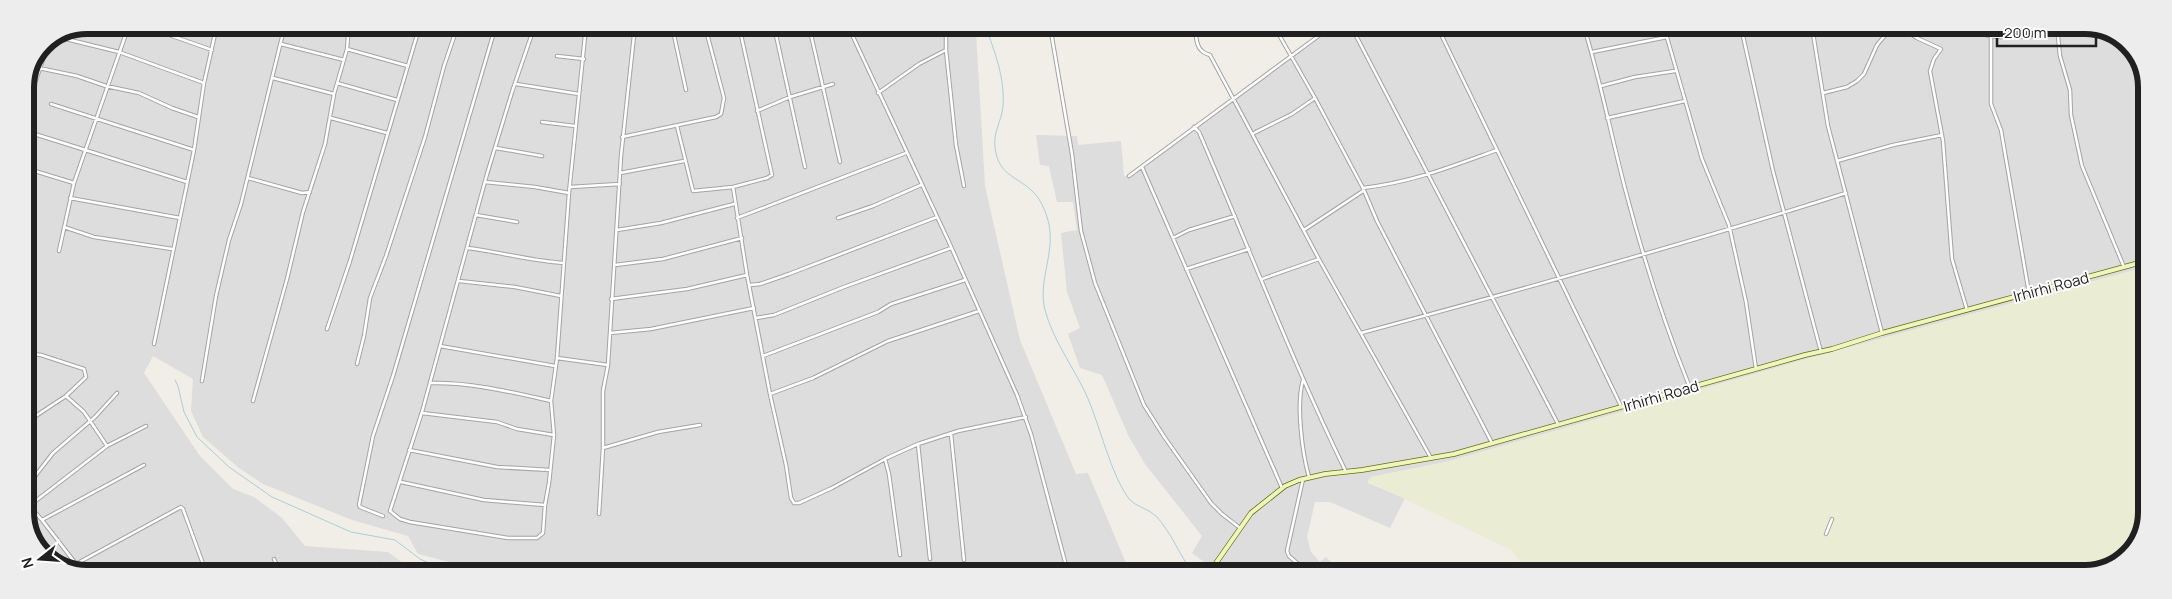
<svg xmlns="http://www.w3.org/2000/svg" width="2172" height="599" font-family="Manrope,sans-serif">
  <rect width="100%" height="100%" fill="#f0eee7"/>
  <!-- residential -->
  <path fill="#dedddd" d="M87 25 953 26 956 34 976 32 985 186 1020 340 1076 474 1088 473 1129 570 1117 573 488 572 418 554 408 536 352 520 263 484 239 468 203 437 191 411 193 379 153 356 144 373 200 456 233 489 254 497 282 518 305 546 388 552 415 572H71L40 553 25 516V87L43 43Z
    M1333 26 2101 27 2132 46 2147 83 2146 267 1821 355 1446 462 1371 477 1368 483 1405 498 1390 528 1330 502H1315L1307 537 1311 552 1320 562 1326 557 1340 571 1338 573H1245L1233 569 1230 573H1219L1192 553 1202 536 1145 464 1129 437 1102 375 1080 368 1068 334 1080 328 1067 292 1061 233 1077 230 1073 202H1057L1049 166 1040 165 1036 135 1077 136 1078 145 1121 141 1124 176H1128Z"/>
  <!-- farmland -->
  <path fill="#eaedd4" d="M2146 267 2145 528 2123 561 2085 574 1528 573 1511 550 1367 481 1371 477 1446 462 1821 355Z"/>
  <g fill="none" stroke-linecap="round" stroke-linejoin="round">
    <!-- stream -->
    <path stroke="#abcdda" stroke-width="1" d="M985 26C995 51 1005 79 1003 106 1002 120 993 132 995 147 998 177 1019 176 1035 194 1040 199 1045 210 1047 217 1058 249 1037 279 1045 310 1053 340 1072 365 1085 392 1099 421 1111 477 1130 500 1137 507 1149 509 1156 516 1172 533 1179 555 1193 573
      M175 380 178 386 184 412 197 437 229 467 272 497 351 532 395 540 420 559 449 572
      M1176 573 1190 572"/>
    <defs>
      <path id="street" d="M141 25 212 50
        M259 25 284 31
        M386 25 417 35
        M535 25 512 92 487 174 422 412 390 511 400 519 410 522 508 538H537L543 533 545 505 549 483 554 435 551 401 557 358 569 193 586 26
        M672 26 686 90
        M774 26 805 167
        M809 26 840 162
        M848 26 948 240 1017 395 1031 434 1068 573
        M1050 26 1072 154 1081 231 1095 283 1144 405 1165 438 1211 503 1222 514 1240 528
        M1194 26C1197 34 1195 46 1202 51 1204 53 1207 54 1210 55L1320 261 1431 458
        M1274 26 1315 98 1363 188 1377 221 1492 443
        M1351 26 1558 424
        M1437 26 1621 406
        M1584 27C1601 82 1612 140 1627 196 1645 264 1664 323 1690 388
        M1664 27 1702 159 1729 225 1746 302 1756 369
        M1741 27 1773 171 1821 352
        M1812 27 1828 126 1882 333
        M1900 27 1917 38 1941 49 1934 59 1930 71 1943 141 1952 259 1967 310
        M1965 27C1990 44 2029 35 2057 34
        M1994 27 1991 37V104L2001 130 2029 293
        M2057 27 2060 56 2070 90 2071 115 2082 166 2124 267
        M1439 30 1445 26
        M851 32 859 26
        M58 37 119 52 204 83
        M281 44 344 60
        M347 49 408 66
        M946 50 956 145 964 186
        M1592 52 1667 37
        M557 56 584 59
        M39 68 77 76 106 86 139 93 172 108 198 117
        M273 78 334 94
        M337 83 397 100
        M516 84 579 94
        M1601 86 1635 77 1675 71
        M878 93 919 64 946 50V26
        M1823 93 1847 87 1857 81 1864 74 1877 45 1892 27
        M51 104 194 150
        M25 111 50 40
        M757 111 790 97 833 84
        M331 118 387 133
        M1607 118 1685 101
        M542 122 575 126
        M677 126 693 191 733 187 767 178 772 175 739 26
        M1194 127 1199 132C1248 245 1292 361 1346 472
        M25 131 187 182
        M1252 134 1292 114 1315 98
        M622 137 716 117 721 114 724 98 705 26
        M496 148 542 156
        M1837 161 1893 145 1942 135
        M1142 167 1282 488
        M25 168 74 183
        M620 173 684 161
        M1129 176 1332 26
        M248 178 302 193 310 192
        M485 182 535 187 569 193
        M570 187 620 184
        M733 187 747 275 770 394 786 465 791 498 794 503H799L832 488 887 458 918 444 958 431 1026 417
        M1363 188C1413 182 1450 167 1497 150
        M70 198 180 218
        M476 215 517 222
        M737 218 906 153
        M838 218 873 206 921 185
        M64 227 94 237 172 249
        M617 230 661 223 734 204
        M1304 230 1363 191
        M1173 238 1189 230 1235 216
        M468 248C500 252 531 261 564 263
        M59 251 74 183 129 25
        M615 265 663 259 742 238
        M1186 269 1249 249
        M1262 279 1319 259
        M459 281 515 287 561 296
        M25 282 34 283
        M750 285 760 284 789 274 937 217
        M611 299 687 289 747 275
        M756 318 774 315 844 287 951 248
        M327 329 350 261 420 25
        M610 333 651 329 754 308
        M1361 333C1524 289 1686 244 1846 193
        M154 344 194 150 204 83 217 25
        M440 346 555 366
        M25 353 41 355 84 369 86 377 66 396
        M763 356 878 312 891 304 965 280
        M557 358 608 365
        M357 364 364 336 370 298 386 256 425 137 444 66 458 25
        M1303 380C1296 405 1302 452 1309 477
        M202 381 216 296 229 240 241 204 285 25
        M430 383C471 382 511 392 551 401
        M770 394 813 378 888 341 979 311
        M253 401 287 279 303 212 325 144 334 94 347 49 349 25
        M422 413 497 422 517 429 554 435
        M25 423 66 396 84 412 107 446
        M951 434 964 560
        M918 444 930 559
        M603 448 658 432 700 425
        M409 450 497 467 550 470
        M885 459 889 474 900 555
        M1303 479 1287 551 1289 556 1306 571
        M401 482 484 500 545 505
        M25 489 53 453 95 417 117 393
        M25 501 42 520 76 564 75 568 79 572
        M29 506 107 446 146 426
        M599 514 603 448V391L608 365 621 156 635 26
        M383 516 360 507 359 505 373 436 393 376 496 25
        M42 520 144 465
        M1826 534 1832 519
        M274 559 280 572
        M76 564 181 507 183 509 206 572
        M68 570 75 568
        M379 572 381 564"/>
      <path id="secondary" d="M1209 573 1251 513 1285 486 1299 480 1325 474 1362 470 1454 454 1805 355 1832 349 1882 333 2146 261"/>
    </defs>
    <!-- street casing -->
    <use href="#street" stroke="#a4a4a4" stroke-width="4.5"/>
    <!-- secondary casing -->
    <use href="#secondary" stroke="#61710d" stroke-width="5.5"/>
    <!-- street -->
    <use href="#street" stroke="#fff" stroke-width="2.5"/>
    <!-- secondary -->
    <use href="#secondary" stroke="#f0f5c0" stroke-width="4"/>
  </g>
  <g text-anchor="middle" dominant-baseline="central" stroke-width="4" stroke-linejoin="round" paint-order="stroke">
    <!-- street labels -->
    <g font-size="15" fill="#202020" stroke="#fff">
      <text transform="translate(2051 287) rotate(-15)">Irhirhi Road</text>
      <text transform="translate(1661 396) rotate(-16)">Irhirhi Road</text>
    </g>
  </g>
  <!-- crop -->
  <path d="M0 0H2172V599H0ZM87 34H2085A53 53 0 0 1 2138 87V512A53 53 0 0 1 2085 565H87A53 53 0 0 1 34 512V87A53 53 0 0 1 87 34Z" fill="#ededed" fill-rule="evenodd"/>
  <path fill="none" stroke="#202020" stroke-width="6" d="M87 34H2085A53 53 0 0 1 2138 87V512A53 53 0 0 1 2085 565H87A53 53 0 0 1 34 512V87A53 53 0 0 1 87 34Z"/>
  <!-- north arrow -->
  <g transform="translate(40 559) rotate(253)" stroke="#ffffff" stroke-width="4" paint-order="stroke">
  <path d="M0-4L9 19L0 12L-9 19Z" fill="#202020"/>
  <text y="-8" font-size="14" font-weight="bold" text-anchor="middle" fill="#202020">N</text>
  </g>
  <!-- scale -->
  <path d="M1997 38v8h99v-8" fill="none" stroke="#202020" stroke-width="2.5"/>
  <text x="2004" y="38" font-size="15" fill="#202020" stroke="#ffffff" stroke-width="4" paint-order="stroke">200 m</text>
</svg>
